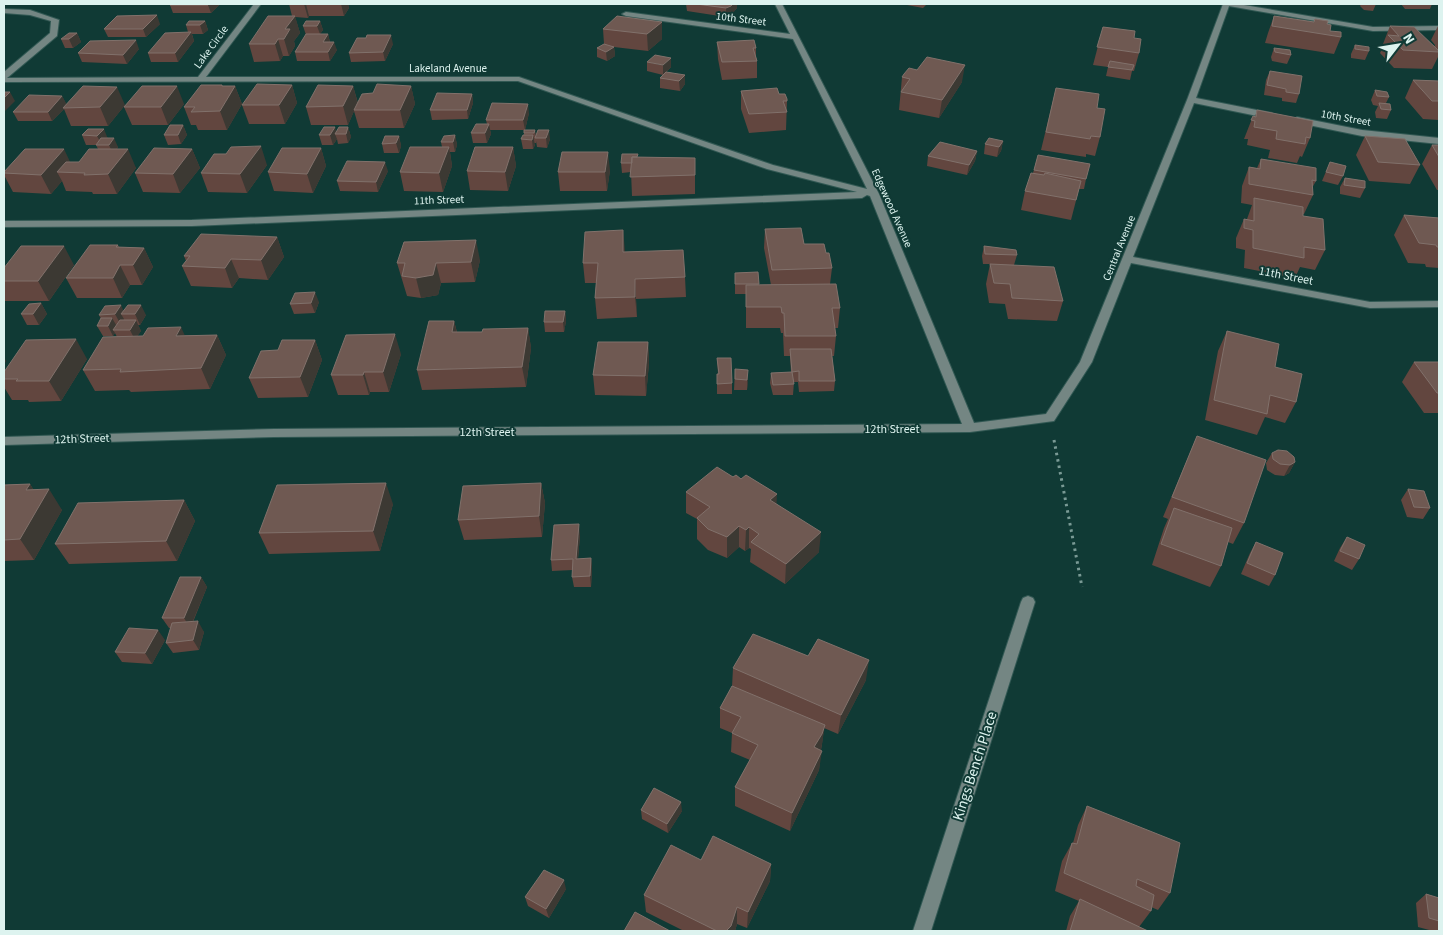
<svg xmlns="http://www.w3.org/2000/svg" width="1443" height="935" font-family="'Source Sans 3',sans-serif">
  <rect width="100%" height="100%" fill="#103a35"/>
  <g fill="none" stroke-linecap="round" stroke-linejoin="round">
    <defs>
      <path id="minor" d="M254 4H261L206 77H519L773 165 867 189 793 39 626 16 622 14 626 12 790 34 775 4H782L879 194 974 423 1046 414 1080 362 1187 100 1223 4H1238L1373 27 1439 26V30L1373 31 1229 6 1196 98 1272 113 1276 116 1272 119 1194 103 1133 257 1370 302 1439 301V307L1370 308 1131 263 1092 362 1054 421 970 432 274 437 4 445V437L274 429 962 424 870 196 867 195 862 198 192 226 4 227V221L192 220 857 192 767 169 518 81 4 82V72L50 33 51 21 30 15 4 13V9L30 10 59 20 57 36 7 78 198 77Z
        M1297 117 1362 130 1439 138V144L1362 136 1294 122 1293 120Z
        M1028 596 1033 598 1035 602 931 931H913L1021 602 1023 598Z"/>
    </defs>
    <!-- minor casing -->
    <use href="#minor" stroke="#315853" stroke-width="2"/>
    <!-- path -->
    <path stroke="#7a9a95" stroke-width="3" stroke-dasharray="2.5 4" stroke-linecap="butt" d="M1054 440 1082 587"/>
    <!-- minor -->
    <use href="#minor" fill="#748683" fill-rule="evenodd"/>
  </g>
  <!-- wall -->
  <path fill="#62463f" d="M171 4H220L211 13H173L170 5Z
    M289 4H348L349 8 344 16H309L308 18 295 17 300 33 294 41 295 46 289 56H283L280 61 254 62 249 44 292 16Z
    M686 4H737V8L731 15 726 17 687 11Z
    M907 4H927L923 8 907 5Z
    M1361 4H1376L1373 11 1364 10 1360 6Z
    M1401 4H1432L1430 9H1405Z
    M1274 16 1314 22 1315 19 1327 24 1330 31 1341 37 1334 54 1265 43 1268 33Z
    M205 21 208 30 203 34H192L194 41 178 62H151L148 53 188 32 186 25Z
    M320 21 323 30 320 34H328L330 42 337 50 330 61H297L295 52 306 35 303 26Z
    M662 22V39L648 51 614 47 615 56 607 61 597 57V48L604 44 603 29Z
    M160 24 146 37H108L104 29Z
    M1439 24V55L1432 69 1394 68 1380 53 1384 45 1383 44 1390 26 1435 46V45L1431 40Z
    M1103 27 1134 38 1139 53 1134 71H1132L1130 80 1106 76 1108 67 1093 65Z
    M77 33 81 42 73 48H65L61 39Z
    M717 42 756 48V57L757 61V78L722 80 718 59Z
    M393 44 385 61 351 62 349 53Z
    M1355 45 1369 51 1365 60 1351 58V54Z
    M1274 48 1291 55 1287 64 1272 61 1271 57Z
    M139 49 127 64 82 62 78 53Z
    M647 62 671 67 666 72 685 84 680 91 660 88V78L663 75 647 71Z
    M917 70 962 82 939 118 899 110 902 77Z
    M1270 71 1299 94 1296 103 1282 101V98L1264 95 1266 80Z
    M1413 80 1439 81V120L1423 119 1405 98Z
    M292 85 297 103 285 124H249L242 105Z
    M223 86H235L242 104 227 130H198L196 125H191L184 107Z
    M353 86 358 103 373 93 411 86 415 104 404 128H359L354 111 348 125H311L306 107Z
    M1056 88 1097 108 1100 137 1095 156 1086 154V157L1041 150Z
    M1375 90 1389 97 1386 103 1391 110 1387 119 1376 118 1375 112 1378 106 1373 105 1371 100Z
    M741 91 779 94 787 101 786 130 749 133 741 109Z
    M472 94 473 103 468 119 432 120 430 110Z
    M62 96 66 104 125 105 108 126H71L64 109 52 121H18L13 112Z
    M184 104 168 125H132L124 107Z
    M1257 110 1310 138 1302 157 1300 156 1297 163 1268 158 1270 150 1247 145 1248 139H1244L1253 116 1255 117Z
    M529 113 525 130H490L491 134 487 143H473L471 133 487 124 486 120Z
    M183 125 187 135 181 144 168 145 164 135Z
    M348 127 351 137 348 143 338 144 337 139 333 145H322L319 135 336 132Z
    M88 129 108 138 118 147 117 149 136 168 117 194H93L92 192 66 191 62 181 51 194 13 192 4 175V172L70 162H79L98 149 96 145H86L82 135Z
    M535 130 536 137 538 130 550 139 547 148 537 147 536 141V143H534L535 145 533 149H523L521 139 524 135V133Z
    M455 135 457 145 455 152H450L452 166 443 192 404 191 400 172 442 147 441 142Z
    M399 136 401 146 399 153H384L382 144Z
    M1365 136 1420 165 1410 184 1369 181 1356 155Z
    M1003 141 1001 151 997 157 984 154 985 144Z
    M1432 145H1439V190H1437L1422 164Z
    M513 147 516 166 508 191 470 190 467 171Z
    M321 148 326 166 313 193 274 191 268 172Z
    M192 149 200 168 180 193 143 192 135 173Z
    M977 151 975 161 967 175 927 166 928 156Z
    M1038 155 1086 179 1084 189H1079L1071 220 1021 210 1025 191 1033 173Z
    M638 157 695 158V194L632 196 631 172 622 173 621 163Z
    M1261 159 1316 181 1312 188 1313 195 1304 214H1303V216L1325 250 1315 270 1300 267 1295 278 1244 268 1245 250 1236 248V238L1244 219H1247L1252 205 1241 203 1242 186 1249 167 1257 168Z
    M1330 162 1343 176 1338 185 1322 181Z
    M267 165 247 193 208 192 201 173Z
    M610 170 607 191H560L558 172Z
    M388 171 378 192 340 191 337 181Z
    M1345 178 1365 188 1360 198 1340 194V187Z
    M1404 215 1439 218V268L1426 267 1425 264 1408 263 1394 235Z
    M765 229 826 253 832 268 830 284 840 308 838 328H835L836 336 834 356H832L835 381 834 391 799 392 798 382H794L793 395H773L770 383 771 373 791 372 790 356H784L783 333H781L780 328H746V294H735V273L758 272 759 285H771L764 248Z
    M277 237 284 257 268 280 239 278 232 288 191 286 182 266 186 261 184 256Z
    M118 245 119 247 144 248 153 267 142 285H130L122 298H77L66 278Z
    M984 246 1017 255 1014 265 1063 301 1057 321 1008 319 1005 304 989 303 986 284 990 264H983L982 256Z
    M625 252 685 277 686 297 636 299 637 317 597 319 595 298 596 283H585L583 263Z
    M480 260 475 282 441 283 438 295 421 298 407 296 397 263Z
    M74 265 49 301H5L4 299V268Z
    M319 302 315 313 294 314 290 304Z
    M41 303 47 314 39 325H27L21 314Z
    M123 311 146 315 140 325H138L141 331 137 336 217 335 226 355 210 389 131 392 129 390 95 391 83 370 117 337 115 333 113 336H103L97 326 101 319 99 315Z
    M565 311 566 321 564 332H545L544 322Z
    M454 321 457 332H482L528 328 531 348 526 387 422 390 417 370Z
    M1227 331 1275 367 1296 402 1285 423 1265 417 1257 435 1205 420 1218 351Z
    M315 340 322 360 308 397 258 398 249 378 278 350Z
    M648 342 649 363 646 396 595 395 593 375Z
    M401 354 389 392H370L369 395H338L331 375Z
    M717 358 732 383V394H717V374H718Z
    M87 359 61 401 29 402 28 400H12L4 387V372Z
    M1414 362H1439V413H1424L1402 382Z
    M735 369 748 380 747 390H734Z
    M1197 436 1244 523 1233 544 1228 542 1221 566 1210 587 1152 565 1164 528 1168 519 1163 517Z
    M1272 453 1295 462 1289 473 1284 476 1275 475 1267 470 1266 463Z
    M541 483 545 503 542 537 464 540 458 520Z
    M30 484 33 489 62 510 34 560 4 561V485Z
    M1408 489 1430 508 1423 519 1407 517 1401 500Z
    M686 492 777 504 819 552 785 584 750 562 751 549 749 548 745 551 739 547 727 558 708 550 697 539V519L686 513Z
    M184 500 195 521 177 561 69 564 55 544Z
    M393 504 380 551 269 554 259 533Z
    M580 535 578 559 591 558 592 569 591 587H574L572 577 573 570 552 571 551 560Z
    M1347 537 1359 559 1352 570 1334 561 1340 548Z
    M1256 542 1275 575 1269 586 1241 574 1250 553Z
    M201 577 207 587 193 622 204 632 199 650 173 653 166 643 171 628H169L162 618Z
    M165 640 152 664 122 662 115 652Z
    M733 668 866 680 838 734 824 728 822 744 821 750 819 770 790 831 735 806V787L750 760 731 752 732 733 720 728V708L732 687Z
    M1087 806 1170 893 1158 910 1151 907V911L1139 927 1148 931H1066L1070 916 1079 901 1055 891 1062 861 1072 843H1073L1078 825Z
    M641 810 682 811 668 833 642 819Z
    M701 860 771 864 770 881 747 928 737 924 735 931H684L646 912 644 895Z
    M566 889 549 918 528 906 525 897Z
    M1426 894 1439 898V931H1433L1418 927 1416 903Z"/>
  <!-- shaded-wall -->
  <path fill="#3c3933" d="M209 4H220L211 13 208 5Z
    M304 4H306L309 16 308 18Z
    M341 4H348L349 8 344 16Z
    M733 4H737V8L731 15 726 17V8Z
    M157 15 160 24 146 37 143 29Z
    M295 16 300 33 294 41 295 46 289 56 284 39 285 29Z
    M205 21 208 30 203 34 200 25Z
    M320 21 323 30 320 34 317 26Z
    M662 22V39L648 51 647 34Z
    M191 32 194 41 178 62 175 53Z
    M77 33 81 42 73 48 69 39Z
    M328 34 330 43 323 42Z
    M391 35 393 44 385 61 383 52Z
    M278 39 283 56 280 61 275 44Z
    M136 40 139 49 127 64 123 55Z
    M334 42 337 50 330 61 328 52Z
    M614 47 615 56 607 61 606 52Z
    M671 58V67L663 75V65Z
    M965 65 962 82 939 118 942 100Z
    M685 75V84L680 91 679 81Z
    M222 85 227 100 235 86 242 104 227 130 220 111 222 86Z
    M292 85 297 103 285 124 279 105Z
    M177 86 184 104 168 125 161 107Z
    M353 86 358 104 354 110V111L348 125 343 106Z
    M411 86 415 104 404 128 400 110Z
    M117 87 125 105 108 126 100 107Z
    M10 92 15 101 4 112V98Z
    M472 94 473 103 468 119 467 110Z
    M62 96 67 105 63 108 64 109 52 121 48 112Z
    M528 104 529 113 525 130 523 120Z
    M489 124 491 134 487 143 485 133Z
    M183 125 187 135 181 144 178 135Z
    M335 127 337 134H335L337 139 333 145 330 135Z
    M348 127 351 137 348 143 346 134Z
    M104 129 108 139 102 145 97 136Z
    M549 130 550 139 547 148 546 138Z
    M455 135 457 145 455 152 453 142Z
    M533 135 535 145 533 149 532 140Z
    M399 136 401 146 399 153 396 143Z
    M114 138 118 147 113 154 109 145Z
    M1003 141 1001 151 997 157 999 147Z
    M261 146 267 165 247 193 240 174Z
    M449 147 452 166 443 192 439 173Z
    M513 147 516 166 508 191 505 172Z
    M321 148 326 166 313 193 307 174Z
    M64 149 73 168 57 172 62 181 51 194 41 175Z
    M128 149 136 168 117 194 108 174Z
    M192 149 200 168 180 193 173 174Z
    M977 151 975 161 967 175 969 165Z
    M608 152 610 170 607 191 605 172Z
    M385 162 388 171 378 192 376 182Z
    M623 230 625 250V272L623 252Z
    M277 237 284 257 268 280 261 260Z
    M476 240 480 260 475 282 471 262Z
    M64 246 74 265 49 301 38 281Z
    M144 248 153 267 142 285 133 265Z
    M231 259 239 278 232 288 225 268Z
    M436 263 441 283 438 295 421 298 416 278Z
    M120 265 130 285 122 298 113 278Z
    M635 279 636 299 637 317 635 297Z
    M315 292 319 302 315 313 311 303Z
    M41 303 47 314 39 325 33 314Z
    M121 305 125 314H121L124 319 121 325 115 314Z
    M141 305 146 315 140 325 135 314Z
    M565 311 566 321 564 332 563 322Z
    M112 318 118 328 113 330 115 333 113 336 108 326Z
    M136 320 141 331 135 340 130 330Z
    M454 321 459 341 452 332Z
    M181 327 190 347 176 336Z
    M528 328 531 348 526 387 522 367Z
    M395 334 401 354 389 392 383 372Z
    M217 335 226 355 210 389 201 368Z
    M76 339 87 359 61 401 49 381Z
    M315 340 322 360 308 397 300 377Z
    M648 342 649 363 646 396 645 376Z
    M4 357 6 361 4 365Z
    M748 370V380L747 390V380Z
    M364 372 370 392 369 395 363 375Z
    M1295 462 1289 473 1284 476 1290 465Z
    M386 483 393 504 380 551 373 531Z
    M541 483 545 503 542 537 539 516Z
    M30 484 41 502 49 489 62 510 34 560 20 539 26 490Z
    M777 494 776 515 770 500Z
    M184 500 195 521 177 561 166 541Z
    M579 524 580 535 577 570 576 559Z
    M739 526V547L727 558V537Z
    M749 527V548L745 551 746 530Z
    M821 532 819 552 785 584 786 564Z
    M591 558 592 569 591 587 590 576Z
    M201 577 207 587 190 628 184 618Z
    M198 621 204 632 199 650 193 640Z
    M158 630 165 640 152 664 145 653Z
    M869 660 866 680 838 734 841 715Z
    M825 725 822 744 820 753 814 747Z
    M822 751 819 770 790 831 792 813Z
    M681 802 682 811 668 833 667 824Z
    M771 864 770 881 747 928 748 912Z
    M564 880 566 889 549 918 546 909Z
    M737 907V924L735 931H726Z"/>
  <!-- building -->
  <path fill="#6f5952" stroke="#81716b" d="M171 4H209L208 5H170Z
    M696 4H733L731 6 726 8Z
    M157 15 143 29H104L117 16Z
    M268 16H295L285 29H290L284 39H278L275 44H249Z
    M617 16 662 22 647 34 603 29Z
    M1274 16 1314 22 1315 19 1328 21 1327 24 1331 25 1330 31 1341 32V37L1272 26Z
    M189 21H205L200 25H186Z
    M306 21H320L317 26H303Z
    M1390 26 1414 27 1439 51V52L1403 50 1388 35 1399 36Z
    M1103 27 1135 31 1134 38 1141 39 1139 53 1097 47Z
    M191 32 175 53H148L165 33Z
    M69 33H77L69 39H61Z
    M306 34H328L323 42H334L328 52H295Z
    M367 35H391L383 52 349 53 357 38H366Z
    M136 40 123 55 78 53 90 41Z
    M754 40 756 48H753L757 61 722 62 717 42Z
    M604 44 614 47 606 52 597 48Z
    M1355 45 1369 47V51L1355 49Z
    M1274 48 1290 50 1291 55 1275 52Z
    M655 55 671 58 663 65 647 62Z
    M927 57 965 65 942 100 901 92 910 79 902 77 904 74 909 68 917 70Z
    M1110 61 1134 65 1132 70 1108 67Z
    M1270 71 1302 76 1299 94 1286 92V89L1267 85Z
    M666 72 685 75 679 81 660 78Z
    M1413 80 1439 81V101H1432Z
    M257 84 292 85 279 105H242Z
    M377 84 411 86 400 110H354L362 94 373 93Z
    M201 85H222V86H235L220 111 191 112 195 107H184Z
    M318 85 353 86 343 106 306 107Z
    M83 86 117 87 100 107 63 108Z
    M142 86H177L161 107H124Z
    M777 88 779 94H785L787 99V101H783L787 112 749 114 741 91Z
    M1056 88 1099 94 1097 108 1105 109 1100 137 1091 136 1090 139 1046 132Z
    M1375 90 1387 92 1389 97 1377 96Z
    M4 92H10L4 98Z
    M437 93 472 94 467 110H430Z
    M29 95 62 96 48 112H13Z
    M492 103 528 104 523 120H486Z
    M1379 103 1390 104 1391 110 1381 109Z
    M1257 110 1313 121 1310 138 1306 137 1305 144 1276 139 1277 131 1254 127 1255 121 1251 120 1253 116 1256 117Z
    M476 124H489L485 133H471Z
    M170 125H183L178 135H164Z
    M324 127H335L330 135H319Z
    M339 127H348L346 134H335Z
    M88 129H104L97 136 82 135Z
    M524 130H535L534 133H524Z
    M538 130H549L546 138H535Z
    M455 135 453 142H441L444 136Z
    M523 135H533L532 140 521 139Z
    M385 136H399L396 143 382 144Z
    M1365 136 1405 139 1420 165 1378 162Z
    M101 138H114L109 145H96Z
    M989 138 1003 141 999 147 985 144Z
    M940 142 977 151 969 165 928 156Z
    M1432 145H1439V157Z
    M261 146 240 174 201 173 214 154H226L231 147Z
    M410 147H449L439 173 400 172Z
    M475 147H513L505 172 467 171Z
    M154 148 192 149 173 174 135 173Z
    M282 148H321L307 174 268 172Z
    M25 149H64L41 175 4 173V172Z
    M89 149H128L108 174 84 175 85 173 57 172 66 162H79Z
    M562 152H608L605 172H558Z
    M622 154H638L637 157H632V163H621Z
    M1038 155 1090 164 1086 179 1034 170Z
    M632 157 695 158V175L630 177Z
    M1261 159 1316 168V181L1312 180 1313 195 1249 184V167L1260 169Z
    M347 161 385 162 376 182 337 181Z
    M1330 162 1346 166 1343 176 1326 172Z
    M1031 173 1044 175 1045 173 1081 181 1076 200 1025 191Z
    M1345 178 1365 181V188L1344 185Z
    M1254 198 1303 207V216L1323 219 1325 250 1304 247V258L1253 248V230L1244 228V219L1254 221Z
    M1404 215 1439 218V247H1437L1436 245 1419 243Z
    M801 228 804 244H824L826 253H829L832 268 772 270 765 229Z
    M623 230V252L683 250 685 277 635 279V297L595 298 598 263H583L585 232Z
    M201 234 277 237 261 260 231 259 225 268 182 266 190 256H184Z
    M476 240 471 262 436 263 433 275 416 278 402 276 405 263H397L404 242Z
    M90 245H118L116 247 144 248 133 265H120L113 278H66Z
    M21 246H64L38 281H4V268Z
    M984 246 1016 250 1017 255 985 254Z
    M990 264 1054 267 1063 301 1012 298 1010 284 994 283Z
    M758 272 759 284H735V273Z
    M836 284 840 308H832L836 336H785L784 313H782L781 307H746V285Z
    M315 292 311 303 290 304 295 293Z
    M41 303 33 314H21L29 304Z
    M121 305 115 314 99 315 105 306Z
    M128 305H141L135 314H121Z
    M545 311H565L563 322H544Z
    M101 318H112L108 326H97Z
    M120 320H136L130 330H113Z
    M429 321H454L452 332H482L483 329H486L528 328 522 367 417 370Z
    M181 327 176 336 217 335 201 368 120 372 121 369 83 370 103 337 143 336 148 328Z
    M1227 331 1279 344 1275 367 1302 374 1296 402 1270 395 1267 414 1214 400Z
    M395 334 383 372H364L363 375H331L346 335Z
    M76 339 49 381H16L18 379H4V372L26 340Z
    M282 340H315L300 377 249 378 261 351 278 350Z
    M598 342H648L645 376 593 375Z
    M790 349H831L835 381H799V371L792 372Z
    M717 358H731L732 383 717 384V374H719Z
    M1414 362H1439V393H1437Z
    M735 369 748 370 747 380 735 379Z
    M792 372 794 384 773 385 771 373Z
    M1197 436 1266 460 1244 523 1172 497Z
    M1278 450 1287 451 1294 457 1295 462 1290 465 1280 464 1273 459 1272 453Z
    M717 467 733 477 736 475 741 479 746 475 777 494 770 500 821 532 786 564 751 542 759 534 749 527 746 530 739 526 727 537 708 529 697 518 710 507 686 492Z
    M386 483 373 531 259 533 277 485Z
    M541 483 539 516 458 520 463 486Z
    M30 484 26 490 49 489 20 539 4 540V485Z
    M1408 489 1424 491 1430 508 1414 507Z
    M184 500 166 541 55 544 78 503Z
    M1174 508 1232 528 1221 566 1161 544Z
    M579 524 576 559 591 558 590 576 572 577 573 559 551 560 554 525Z
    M1347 537 1365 545 1359 559 1340 551Z
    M1256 542 1283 553 1275 575 1247 563Z
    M180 577H201L184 618H162Z
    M198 621 193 640 166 643 172 623Z
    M129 628 158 630 145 653 115 652Z
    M753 634 808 656 818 639 869 660 841 715 733 668Z
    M732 686 825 725 822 734 814 747 822 751 792 813 735 787 758 745 732 733 741 717 720 708Z
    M654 788 681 802 667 824 641 810Z
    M1087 806 1180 843 1170 893 1137 879 1136 886 1154 895 1151 911 1064 873 1072 843 1077 844Z
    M713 836 771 864 748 912 737 907 731 926 726 931H717L644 895 671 845 701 860Z
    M544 870 564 880 546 909 525 897Z
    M1426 894 1439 898V921L1429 918Z
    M1080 899 1148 931H1070Z
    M635 912 670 931H624Z"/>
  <g text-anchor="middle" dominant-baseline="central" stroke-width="4" stroke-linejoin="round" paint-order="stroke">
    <!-- far-street labels -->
    <g font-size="11" fill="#ddf3ef" stroke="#103a35">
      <text transform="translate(741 19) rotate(7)">10th Street</text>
      <text transform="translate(211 47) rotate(-54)">Lake Circle</text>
      <text x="448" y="68">Lakeland Avenue</text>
      <text transform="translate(1346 118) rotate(10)">10th Street</text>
      <text transform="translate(439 200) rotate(-2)">11th Street</text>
      <text transform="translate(892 208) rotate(66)">Edgewood Avenue</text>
      <text transform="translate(1119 248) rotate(-68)">Central Avenue</text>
    </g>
    <!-- street labels -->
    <g font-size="12" fill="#ddf3ef" stroke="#103a35">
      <text transform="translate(1286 276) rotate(11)">11th Street</text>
      <text x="892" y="429">12th Street</text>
      <text x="487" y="432">12th Street</text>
      <text transform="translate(82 439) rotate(-2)">12th Street</text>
    </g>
    <!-- near-street labels -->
    <g font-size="15" fill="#ddf3ef" stroke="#103a35">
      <text transform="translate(975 766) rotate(-72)">Kings Bench Place</text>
    </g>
  </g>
  <!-- border -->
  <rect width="1443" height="935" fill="none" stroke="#ddf3ef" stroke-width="10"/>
  <!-- north arrow -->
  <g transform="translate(1398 45) rotate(59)" stroke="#103a35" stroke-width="4" paint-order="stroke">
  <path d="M0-4L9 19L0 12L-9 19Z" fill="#ddf3ef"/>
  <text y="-8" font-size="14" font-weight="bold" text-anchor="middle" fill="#ddf3ef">N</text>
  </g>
</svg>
